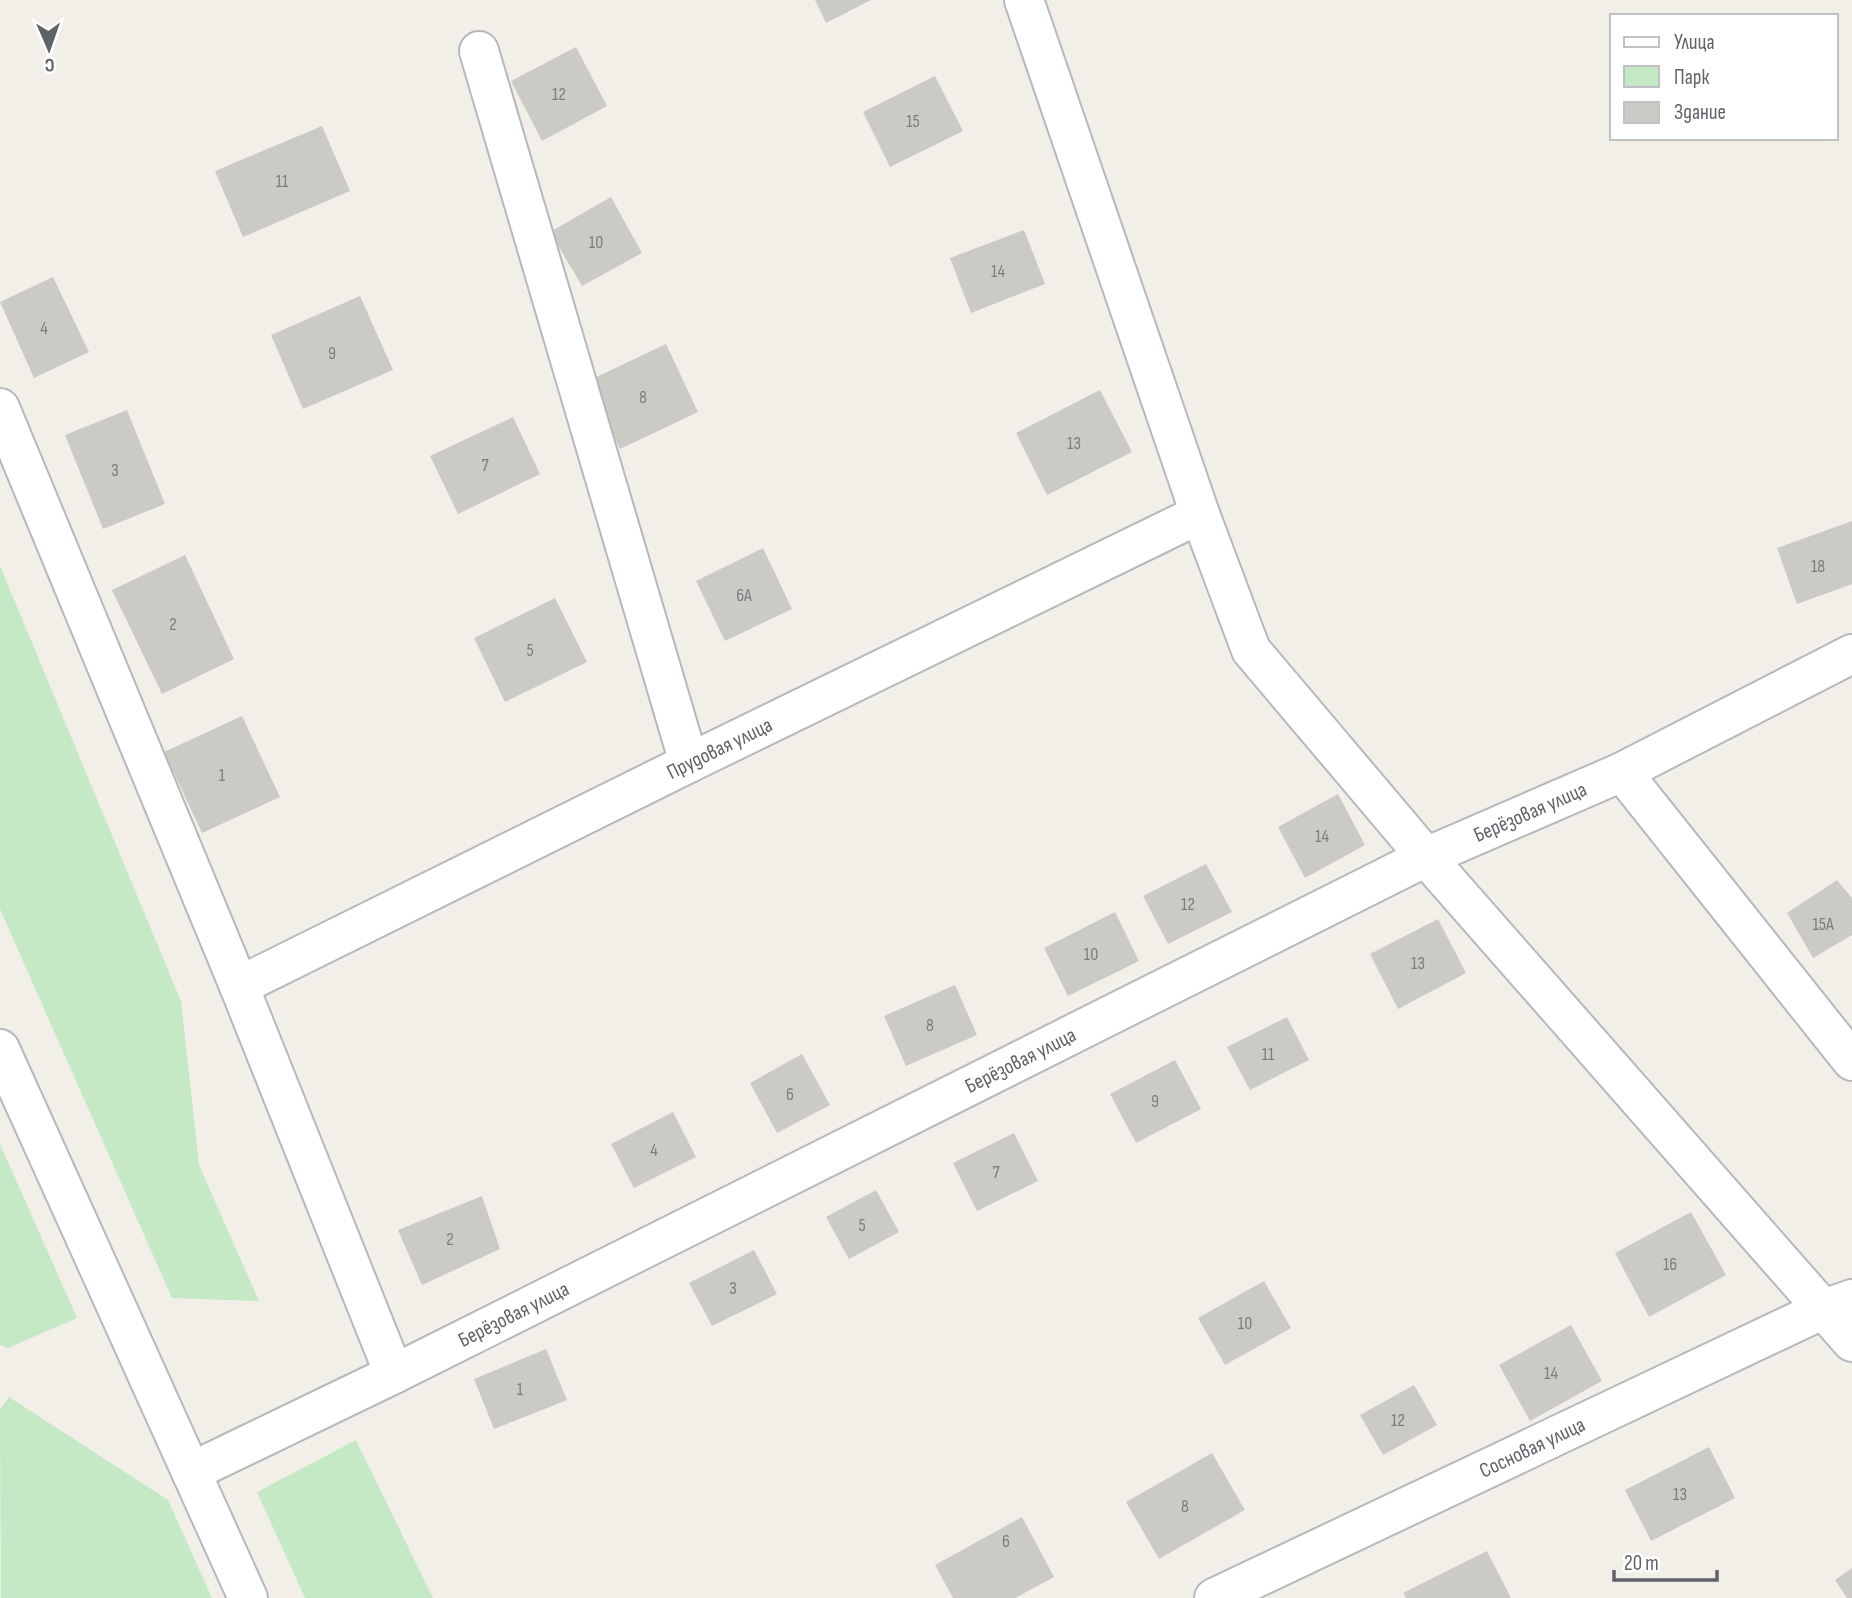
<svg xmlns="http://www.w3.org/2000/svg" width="1852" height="1598" font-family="'Sofia Sans Condensed',sans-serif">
  <rect width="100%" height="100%" fill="#f1efe8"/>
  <!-- green -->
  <path fill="#c5e8c5" d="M0 566 181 1001 199 1165 259 1301 172 1298 0 909Z
    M0 1144 77 1318 8 1348 0 1345Z
    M9 1397 168 1500 212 1598H1L0 1410Z
    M356 1440 433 1598H305L257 1492Z"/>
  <!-- building -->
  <path fill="#cccac5" d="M815 0H871L826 23Z
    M576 47 607 106 542 141 511 81Z
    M935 76 963 131 890 167 863 112Z
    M322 126 350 191 243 237 215 171Z
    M611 197 642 253 582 286 550 232Z
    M1024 230 1045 284 971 313 950 258Z
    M53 277 89 352 34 378 0 302Z
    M360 296 393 370 303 409 271 335Z
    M666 344 698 412 620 449 588 381Z
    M1100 390 1132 452 1047 495 1016 433Z
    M127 410 165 504 103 529 65 435Z
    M513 417 540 474 458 514 430 456Z
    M1852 521V584L1797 604 1777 548Z
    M763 548 792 609 725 641 696 581Z
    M185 555 234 659 162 694 112 590Z
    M555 598 587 662 505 702 474 638Z
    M242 716 280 797 202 833 164 752Z
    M1338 794 1365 845 1305 878 1278 827Z
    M1206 864 1232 912 1168 944 1143 896Z
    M1837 880 1852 898V935L1813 958 1787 913Z
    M1115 912 1139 961 1068 996 1044 948Z
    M1438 919 1466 973 1398 1009 1370 954Z
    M955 985 977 1035 906 1066 884 1016Z
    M1287 1017 1309 1060 1250 1090 1227 1047Z
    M802 1054 830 1105 777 1133 750 1083Z
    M1175 1060 1201 1109 1136 1143 1110 1094Z
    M673 1112 696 1157 634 1188 611 1144Z
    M1014 1133 1038 1181 977 1211 953 1163Z
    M876 1190 899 1232 849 1259 826 1217Z
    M482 1196 500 1249 422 1285 398 1230Z
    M1691 1212 1726 1275 1649 1317 1615 1253Z
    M754 1250 777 1294 712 1326 689 1283Z
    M1264 1281 1291 1328 1225 1365 1198 1318Z
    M1571 1325 1602 1381 1530 1421 1499 1365Z
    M546 1349 567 1400 494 1429 474 1379Z
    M1414 1385 1437 1425 1383 1455 1360 1415Z
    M1709 1447 1735 1498 1651 1541 1625 1490Z
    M1212 1453 1245 1510 1159 1559 1126 1502Z
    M1022 1517 1054 1577 1015 1598H953L935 1565Z
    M1487 1551 1511 1598H1406L1403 1593Z
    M1852 1568V1598H1847L1835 1580Z"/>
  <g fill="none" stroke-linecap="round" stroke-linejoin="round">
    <defs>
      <g id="minor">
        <path d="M1024 0 1200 514 1251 650 1426 857 1852 1342"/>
        <path d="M479 51 689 763"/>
        <path d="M0 408 239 986 394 1374"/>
        <path d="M1622 772 1852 1061"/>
        <path id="s1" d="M239 986 689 763 1200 514"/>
        <path id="s2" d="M191 1472 394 1374 1426 857 1622 772 1852 654"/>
        <path id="s3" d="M1214 1598 1824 1309 1852 1299"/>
      </g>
      <path id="tertiary" d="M0 1049 248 1598"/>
    </defs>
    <!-- minor casing -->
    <use href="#minor" stroke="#b5b8bc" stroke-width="42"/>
    <!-- tertiary casing -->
    <use href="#tertiary" stroke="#b5b8bc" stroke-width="42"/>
    <!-- minor -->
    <use href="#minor" stroke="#fff" stroke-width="38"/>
    <!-- tertiary -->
    <use href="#tertiary" stroke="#fff" stroke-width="38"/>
  </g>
  <g text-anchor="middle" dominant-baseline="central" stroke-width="5" stroke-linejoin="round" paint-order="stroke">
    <!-- number labels -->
    <g font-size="18" fill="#7a7d7f">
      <text x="559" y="94">12</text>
      <text x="913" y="121">15</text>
      <text x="282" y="181">11</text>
      <text x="596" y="242">10</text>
      <text x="998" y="271">14</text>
      <text x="44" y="328">4</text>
      <text x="332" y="353">9</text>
      <text x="643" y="397">8</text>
      <text x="1074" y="443">13</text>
      <text x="485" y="465">7</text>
      <text x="115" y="470">3</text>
      <text x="1818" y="566">18</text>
      <text x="744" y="595">6А</text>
      <text x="173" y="624">2</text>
      <text x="530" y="650">5</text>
      <text x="222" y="775">1</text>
      <text x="1322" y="836">14</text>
      <text x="1188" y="904">12</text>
      <text x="1823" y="924">15А</text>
      <text x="1091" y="954">10</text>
      <text x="1418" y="963">13</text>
      <text x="930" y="1025">8</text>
      <text x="1268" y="1054">11</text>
      <text x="790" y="1094">6</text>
      <text x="1155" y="1101">9</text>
      <text x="654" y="1150">4</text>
      <text x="996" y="1172">7</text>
      <text x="862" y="1225">5</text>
      <text x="450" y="1239">2</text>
      <text x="1670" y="1264">16</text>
      <text x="733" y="1288">3</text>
      <text x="1245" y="1323">10</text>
      <text x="1551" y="1373">14</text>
      <text x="520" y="1389">1</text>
      <text x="1398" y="1420">12</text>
      <text x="1680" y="1494">13</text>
      <text x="1185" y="1506">8</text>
      <text x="1006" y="1541">6</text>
    </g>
    <!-- street labels -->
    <g font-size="21" fill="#5f6368" stroke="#fff">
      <text stroke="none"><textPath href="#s1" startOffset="536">Прудовая улица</textPath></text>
      <text stroke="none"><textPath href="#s2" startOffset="1493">Берёзовая улица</textPath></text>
      <text stroke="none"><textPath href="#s2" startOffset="926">Берёзовая улица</textPath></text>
      <text stroke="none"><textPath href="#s2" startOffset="359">Берёзовая улица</textPath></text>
      <text stroke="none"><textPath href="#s3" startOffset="352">Сосновая улица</textPath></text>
    </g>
  </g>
  <!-- legend -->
  <rect x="1610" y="14" width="228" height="126" fill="#ffffff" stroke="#bfc1c3" stroke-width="2"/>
  <rect x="1624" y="37" width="35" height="10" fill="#ffffff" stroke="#bfc1c3" stroke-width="2"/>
  <text x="1674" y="49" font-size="21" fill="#5f6368">Улица</text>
  <rect x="1624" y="66" width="35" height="21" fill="#c5e8c5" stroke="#bfc1c3" stroke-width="2"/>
  <text x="1674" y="84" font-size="21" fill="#5f6368">Парк</text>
  <rect x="1624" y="102" width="35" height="21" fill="#cccac5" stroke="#bfc1c3" stroke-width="2"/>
  <text x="1674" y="119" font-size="21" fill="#5f6368">Здание</text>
  <!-- north arrow -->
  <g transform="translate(49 49) rotate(178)" stroke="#ffffff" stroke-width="5" paint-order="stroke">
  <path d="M0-5L12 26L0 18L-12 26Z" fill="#5f6368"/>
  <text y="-10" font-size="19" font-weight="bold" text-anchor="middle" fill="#5f6368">С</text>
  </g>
  <!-- scale -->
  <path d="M1614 1570v10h103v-10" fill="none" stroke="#5f6368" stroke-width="3.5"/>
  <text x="1624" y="1570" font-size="21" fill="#5f6368" stroke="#ffffff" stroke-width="5" paint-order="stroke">20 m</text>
</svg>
